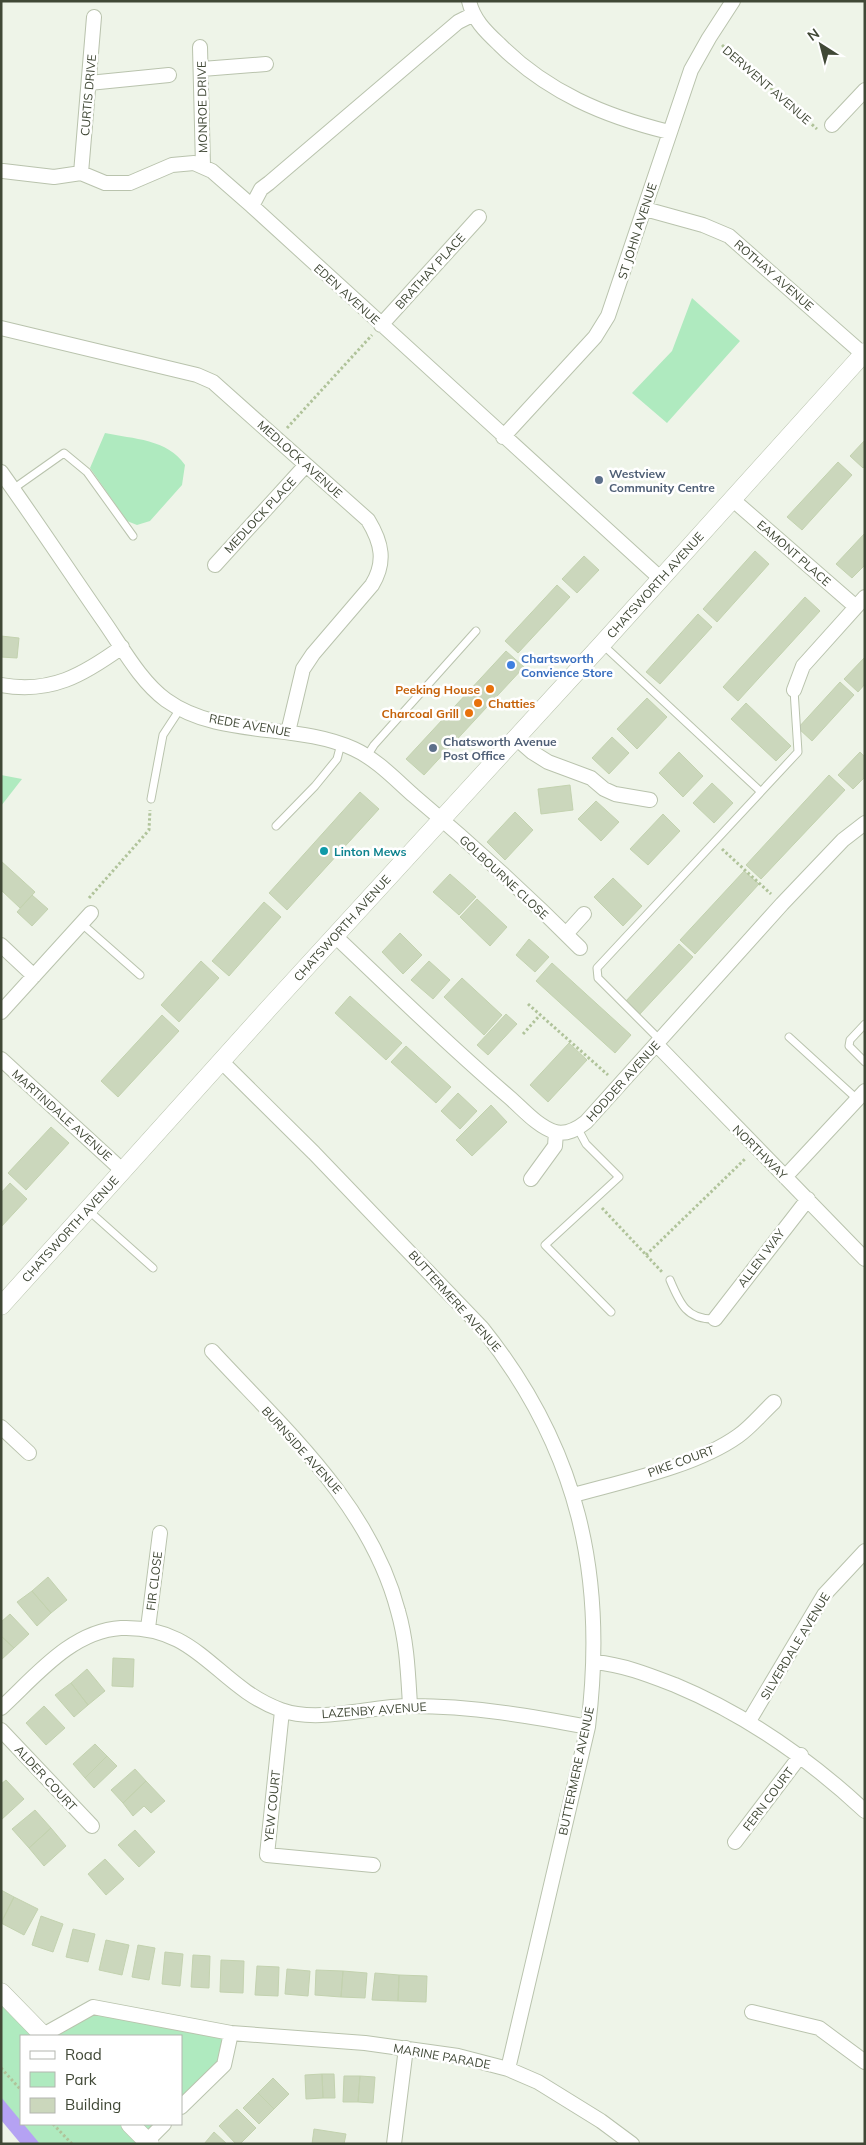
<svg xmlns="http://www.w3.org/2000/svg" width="866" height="2145" font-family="Mulish,sans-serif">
  <rect width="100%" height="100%" fill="#eef4e8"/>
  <!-- green -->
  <path fill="#afeabf" d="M692 298 740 341 667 423 632 393 672 351Z
    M105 433C133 439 168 439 185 465L182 485 150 521 137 525 127 521 90 468Z
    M1 775 22 779 1 806Z
    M1 1992 43 2035 93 2007 231 2033 224 2065 181 2107V2036H21V2123L1 2099Z
    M22 2124H164L150 2144H39Z"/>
  <!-- water -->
  <path fill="#b5a2f3" d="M1 2097 40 2144H21L1 2120Z"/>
  <!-- building -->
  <path fill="#cbd7bc" stroke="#c3d2af" d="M865 440V466L863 468 850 456Z
    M838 462 852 475 802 530 787 517Z
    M865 533V565L852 578 836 564Z
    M755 551 769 564 717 622 703 609Z
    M584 556 599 570 577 593 562 579Z
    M557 585 570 597 518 653 505 641Z
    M805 597 820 611 738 701 723 687Z
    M698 614 712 627 660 684 646 672Z
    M1 636 19 638 17 658 1 657Z
    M506 651 524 667 424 775 406 759Z
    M865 657V684L858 692 844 679Z
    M840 682 854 695 812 741 798 728Z
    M647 698 667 717 637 749 617 729Z
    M746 703 791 746 776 761 731 719Z
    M612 737 629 753 609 774 592 758Z
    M679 752 703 776 683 797 659 773Z
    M860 752 865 757V777L853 789 838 775Z
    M829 775 845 790 761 879 746 865Z
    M712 783 733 803 714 823 693 803Z
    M570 785 573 810 541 814 538 789Z
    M360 792 379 809 287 910 269 893Z
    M596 801 619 822 601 841 578 819Z
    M515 812 533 830 505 860 487 842Z
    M663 814 680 831 648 865 630 849Z
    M1 861 35 892 20 908 1 890Z
    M744 871 759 884 695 954 680 940Z
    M450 874 476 897 459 915 433 892Z
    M613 878 642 906 623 926 594 897Z
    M32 895 48 909 32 926 17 912Z
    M477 899 507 927 490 946 460 917Z
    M264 902 281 917 229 976 212 961Z
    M400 933 422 955 403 974 382 952Z
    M529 939 549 957 535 972 516 955Z
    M679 944 693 957 639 1015 625 1002Z
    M201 961 219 978 179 1022 161 1005Z
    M429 961 450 980 433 999 411 980Z
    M552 963 631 1035 615 1053 536 981Z
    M462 978 502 1015 484 1035 444 997Z
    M350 996 402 1043 386 1060 335 1013Z
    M506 1014 517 1024 488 1055 477 1045Z
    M162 1015 179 1031 118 1097 101 1081Z
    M569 1043 587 1060 548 1102 530 1085Z
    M406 1046 451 1087 436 1103 391 1062Z
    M458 1093 477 1111 460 1129 441 1111Z
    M491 1105 507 1122 472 1156 456 1140Z
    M51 1127 69 1143 26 1190 8 1173Z
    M10 1183 27 1199 1 1227V1193Z
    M48 1577 67 1600 51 1613 32 1591Z
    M32 1591 51 1613 37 1626 17 1602Z
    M10 1614 29 1634 14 1648 1 1636V1622Z
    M1 1636 14 1648 1 1660Z
    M113 1658 134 1659 133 1687 112 1686Z
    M87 1669 105 1691 88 1705 71 1683Z
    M71 1683 88 1705 74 1717 55 1695Z
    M44 1706 65 1728 46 1745 26 1723Z
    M95 1744 107 1756 85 1778 73 1764Z
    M107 1756 117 1766 94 1788 85 1778Z
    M135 1769 146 1781 123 1803 111 1790Z
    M6 1780 24 1799 1 1820V1784Z
    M146 1781 165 1801 151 1813 144 1806 133 1816 123 1803Z
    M35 1810 51 1828 29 1848 12 1829Z
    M51 1828 66 1846 44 1866 29 1848Z
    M135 1830 155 1852 139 1867 118 1845Z
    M105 1859 124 1879 106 1895 88 1874Z
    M1 1890 14 1897 1 1923Z
    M14 1897 38 1909 24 1935 1 1923Z
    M41 1916 63 1924 53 1952 32 1945Z
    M73 1929 95 1934 88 1962 66 1957Z
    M106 1940 129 1945 122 1975 99 1970Z
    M138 1945 155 1948 149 1980 132 1977Z
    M165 1952 183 1954 180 1986 162 1984Z
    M193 1955 210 1956 209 1988 191 1987Z
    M221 1960 244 1961 243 1993 220 1992Z
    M257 1966 279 1967 278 1996 255 1995Z
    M287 1969 310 1971 308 1996 285 1994Z
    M316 1970 343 1971 341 1997 315 1995Z
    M343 1971 367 1973 365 1998 341 1997Z
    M375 1973 399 1975 398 2001 372 2000Z
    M399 1975 427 1976 426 2002 398 2001Z
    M322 2074 323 2098 306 2099 305 2075Z
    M322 2074H334L335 2098H323Z
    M344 2076H360L358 2102H343Z
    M360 2076 375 2077 373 2103 358 2102Z
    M273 2078 289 2094 274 2109 258 2093Z
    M258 2093 274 2109 259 2124 243 2108Z
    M237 2109 256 2128 240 2144H236L219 2126Z
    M314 2129 346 2134 344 2144H312Z
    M214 2132 227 2144H204Z"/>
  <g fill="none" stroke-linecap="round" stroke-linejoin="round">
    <defs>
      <path id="service" d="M13 489 64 453 87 472 133 536
        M603 645 760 791
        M367 756 374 745 476 631
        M151 799 163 735 180 709
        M276 826 315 786 337 759 341 744
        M81 923 140 975
        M865 1024 850 1040 849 1046 865 1062
        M789 1037 857 1099
        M660 1040 598 978 597 968 798 752 794 690
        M578 1129 586 1144 619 1177 545 1245 611 1312
        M88 1210 153 1268
        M670 1280C680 1304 687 1320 715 1319"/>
      <path id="minor" d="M469 1C473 19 485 31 499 44 547 92 604 116 669 132
        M472 15 458 22 269 183 261 189 252 206 660 578
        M200 47 203 166
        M202 69 266 64
        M89 83 169 75
        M832 125 865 90
        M3 171 54 177 81 173 105 183H130L172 165 194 163 212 171 252 206
        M81 173 94 17
        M645 209 703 225 729 236 863 354
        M381 325 479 217
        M1 328 197 375 213 382 368 520C382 543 386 562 372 585L313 654 303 669 288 732
        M503 437 595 337 608 316 691 70 709 38 733 1
        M1 472C36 521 69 571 103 620 122 647 140 681 166 700 220 739 296 722 354 749 376 759 395 779 413 795 470 843 527 895 580 948
        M732 499 856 607
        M215 565 306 465
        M1 685C51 694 83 675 122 647
        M794 690 803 666 865 597
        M516 738 532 752 548 762 591 778 604 789 615 794 650 800
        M566 934 584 914
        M335 936C392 990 449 1046 509 1097 523 1109 537 1126 555 1132 567 1135 577 1129 586 1122L782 904 843 840 865 823
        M1 945 34 976
        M1 1012 91 913
        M656 1044 865 1259
        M1 1059 123 1171
        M221 1061 314 1153 482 1328C578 1448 607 1575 588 1727L508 2069
        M785 1177 865 1091
        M531 1179 555 1146 556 1132
        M715 1319 808 1199
        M212 1351C284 1429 370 1504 398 1611 407 1642 408 1673 410 1705
        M1 1427 29 1453
        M574 1495C624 1481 696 1466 738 1436 751 1427 762 1413 774 1402
        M148 1628 160 1533
        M595 1662C624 1665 649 1675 675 1685 747 1715 808 1758 865 1811
        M1 1708C35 1677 71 1631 121 1628 199 1625 216 1686 281 1710 320 1724 373 1705 412 1706 472 1706 530 1716 588 1727
        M282 1711 267 1855 373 1865
        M749 1721 824 1595 865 1551
        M1 1730 92 1826
        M735 1842 801 1755
        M752 2012 819 2028 865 2062
        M43 2035 93 2007 231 2033 365 2043 458 2056 508 2069 538 2082 601 2121 632 2144
        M181 2107 224 2065 231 2033
        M147 2141 164 2124
        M394 2144 406 2048"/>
      <path id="tertiary" d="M1 1306 269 1008 602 644 865 352
        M1 1992 44 2036
        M130 2124 150 2144"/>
    </defs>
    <!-- service casing -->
    <use href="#service" stroke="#b9c3ad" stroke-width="9"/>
    <!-- minor casing -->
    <use href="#minor" stroke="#b9c3ad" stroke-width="16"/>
    <!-- tertiary casing -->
    <use href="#tertiary" stroke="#b9c3ad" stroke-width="19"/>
    <!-- path -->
    <path stroke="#b0c39a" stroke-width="3" stroke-dasharray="2.5 2.5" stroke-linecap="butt" d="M722 45 817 129
      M287 428 372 335
      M722 849 771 894
      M89 898 149 830 150 810
      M528 1004 608 1075
      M523 1034 540 1015
      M602 1208 663 1273
      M646 1255 746 1158
      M1 2068 21 2090
      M53 2124 72 2144"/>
    <!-- service -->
    <use href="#service" stroke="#fff" stroke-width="7"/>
    <!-- minor -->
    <use href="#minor" stroke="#fff" stroke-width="14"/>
    <!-- tertiary -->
    <use href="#tertiary" stroke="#fff" stroke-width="18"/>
  </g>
  <!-- markers -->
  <g fill="#5c6f8a" stroke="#fff" stroke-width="2">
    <circle cx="599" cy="480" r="5"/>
    <circle cx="433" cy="748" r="5"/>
  </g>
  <circle fill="#3f7fe0" stroke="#fff" stroke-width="2" cx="511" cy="665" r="5"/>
  <g fill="#e8710a" stroke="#fff" stroke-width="2">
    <circle cx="490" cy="689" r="5"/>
    <circle cx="478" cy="703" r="5"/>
    <circle cx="469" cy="713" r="5"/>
  </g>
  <circle fill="#0f9aa8" stroke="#fff" stroke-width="2" cx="324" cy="851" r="5"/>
  <g text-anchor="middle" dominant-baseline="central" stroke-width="5" stroke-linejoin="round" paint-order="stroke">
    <!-- street labels -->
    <g font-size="12" fill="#404836" stroke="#fff">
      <text transform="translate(767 85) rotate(41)">DERWENT AVENUE</text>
      <text transform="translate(88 95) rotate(-85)">CURTIS DRIVE</text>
      <text transform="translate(202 107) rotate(-91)">MONROE DRIVE</text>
      <text transform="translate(637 231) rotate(-72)">ST JOHN AVENUE</text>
      <text transform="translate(430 271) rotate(-48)">BRATHAY PLACE</text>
      <text transform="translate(774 275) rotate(41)">ROTHAY AVENUE</text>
      <text transform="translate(347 294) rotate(42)">EDEN AVENUE</text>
      <text transform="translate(300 459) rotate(42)">MEDLOCK AVENUE</text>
      <text transform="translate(260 515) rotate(-47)">MEDLOCK PLACE</text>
      <text transform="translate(794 553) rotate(41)">EAMONT PLACE</text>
      <text transform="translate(655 585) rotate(-48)">CHATSWORTH AVENUE</text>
      <text transform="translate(250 725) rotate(10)">REDE AVENUE</text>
      <text transform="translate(504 877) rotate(43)">GOLBOURNE CLOSE</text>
      <text transform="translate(342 928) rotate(-48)">CHATSWORTH AVENUE</text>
      <text transform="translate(623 1081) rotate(-48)">HODDER AVENUE</text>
      <text transform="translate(62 1115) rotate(42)">MARTINDALE AVENUE</text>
      <text transform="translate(760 1152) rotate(45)">NORTHWAY</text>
      <text transform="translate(70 1229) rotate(-48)">CHATSWORTH AVENUE</text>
      <text transform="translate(761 1258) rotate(-53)">ALLEN WAY</text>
      <text transform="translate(455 1301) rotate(48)">BUTTERMERE AVENUE</text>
      <text transform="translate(302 1450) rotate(48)">BURNSIDE AVENUE</text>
      <text transform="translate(681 1461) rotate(-20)">PIKE COURT</text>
      <text transform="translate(154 1581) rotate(-83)">FIR CLOSE</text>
      <text transform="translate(795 1646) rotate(-59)">SILVERDALE AVENUE</text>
      <text transform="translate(374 1710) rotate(-4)">LAZENBY AVENUE</text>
      <text transform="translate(576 1771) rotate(-78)">BUTTERMERE AVENUE</text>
      <text transform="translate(46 1778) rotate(47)">ALDER COURT</text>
      <text transform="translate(768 1799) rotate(-53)">FERN COURT</text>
      <text transform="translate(272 1806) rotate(-84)">YEW COURT</text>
      <text transform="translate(442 2056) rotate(10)">MARINE PARADE</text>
    </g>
    <!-- service labels -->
    <g font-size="12" font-weight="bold" fill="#4e5e75" stroke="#fff" text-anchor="start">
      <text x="609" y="473">Westview<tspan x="609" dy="14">Community Centre</tspan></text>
      <text x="443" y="741">Chatsworth Avenue<tspan x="443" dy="14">Post Office</tspan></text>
    </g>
    <!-- shop labels -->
    <g font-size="12" font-weight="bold" fill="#366cbe" stroke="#fff" text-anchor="start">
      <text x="521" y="658">Chartsworth<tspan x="521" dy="14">Convience Store</tspan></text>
    </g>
    <!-- food labels -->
    <g font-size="12" font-weight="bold" fill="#c56008" stroke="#fff" text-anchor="end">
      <text x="480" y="689">Peeking House</text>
      <text x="488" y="703" text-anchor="start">Chatties</text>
      <text x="459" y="713">Charcoal Grill</text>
    </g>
    <!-- culture labels -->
    <g font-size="12" font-weight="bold" fill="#0d838f" stroke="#fff" text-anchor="start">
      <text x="334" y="851">Linton Mews</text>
    </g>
  </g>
  <!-- border -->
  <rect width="866" height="2145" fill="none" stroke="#404836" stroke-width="5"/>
  <!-- legend -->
  <rect x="20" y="2035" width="162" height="90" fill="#ffffff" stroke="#b3b6af"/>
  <rect x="30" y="2051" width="25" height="8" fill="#ffffff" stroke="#b3b6af"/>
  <text x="65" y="2060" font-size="15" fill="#404836">Road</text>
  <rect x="30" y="2072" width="25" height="15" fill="#afeabf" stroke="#b3b6af"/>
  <text x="65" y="2085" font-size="15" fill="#404836">Park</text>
  <rect x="30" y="2098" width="25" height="15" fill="#cbd7bc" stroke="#b3b6af"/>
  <text x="65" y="2110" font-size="15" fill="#404836">Building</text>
  <!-- north arrow -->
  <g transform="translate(821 45) rotate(324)" stroke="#ffffff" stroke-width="4" paint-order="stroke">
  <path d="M0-4L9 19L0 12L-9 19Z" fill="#404836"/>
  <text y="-8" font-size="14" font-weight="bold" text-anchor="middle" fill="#404836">N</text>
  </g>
</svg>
